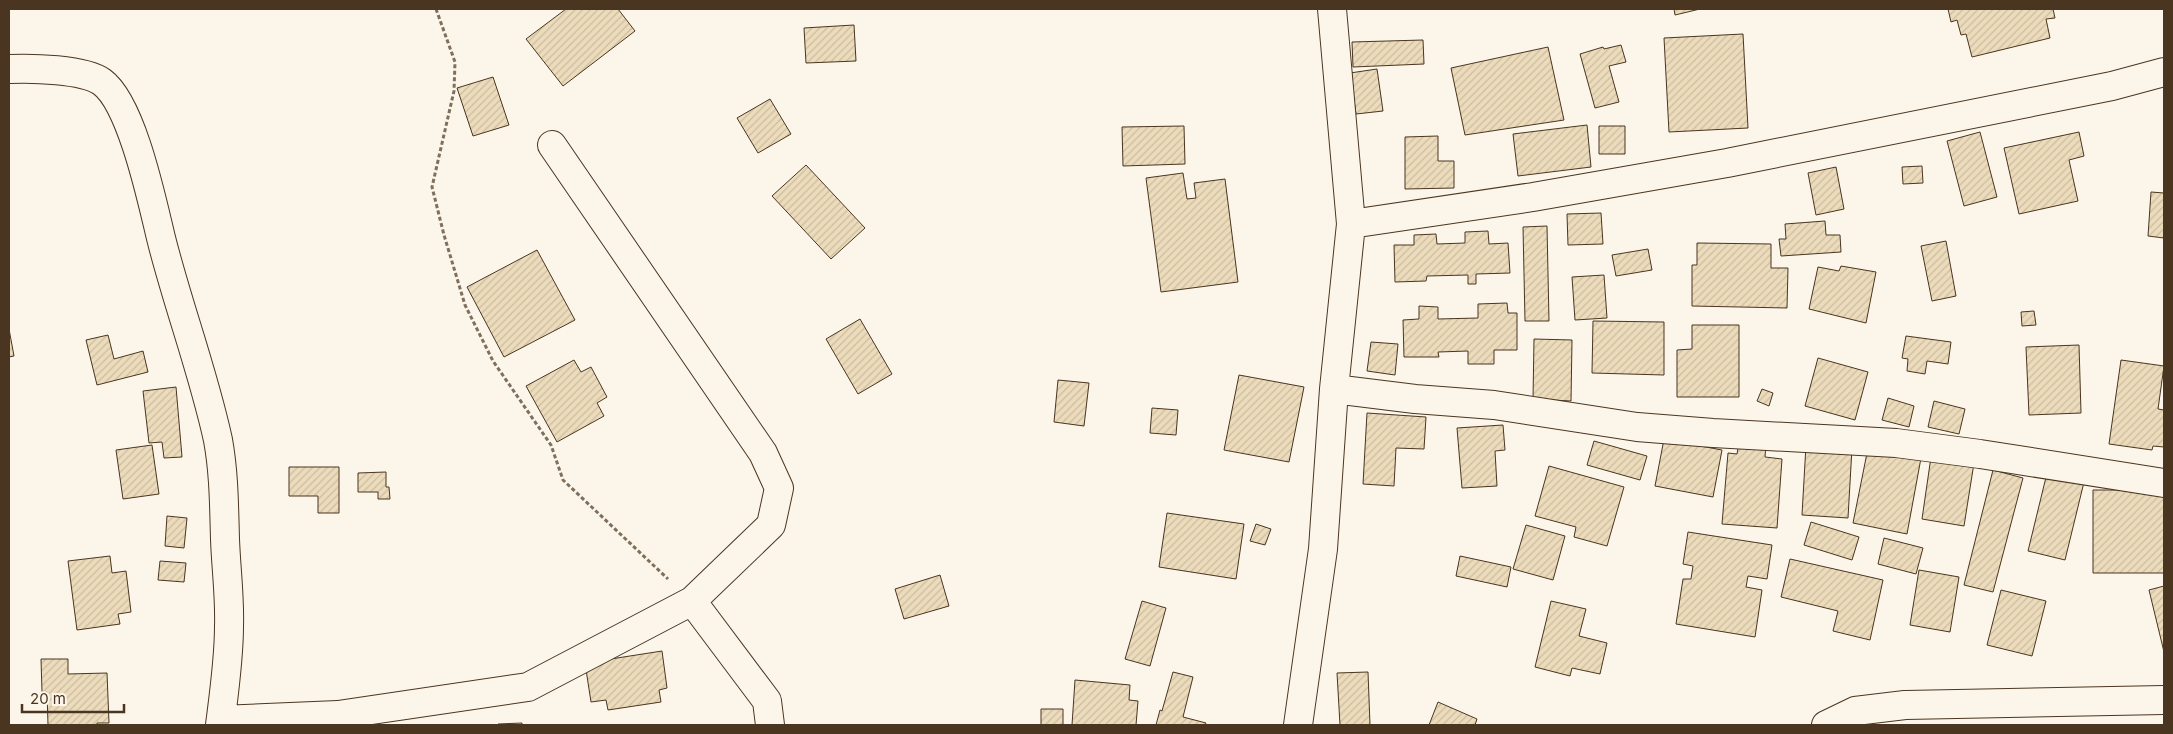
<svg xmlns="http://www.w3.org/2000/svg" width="2173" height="734" font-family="Inter,sans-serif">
  <defs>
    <pattern id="building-hatch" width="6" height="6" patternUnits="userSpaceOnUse" patternTransform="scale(1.25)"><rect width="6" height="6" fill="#ecdcbc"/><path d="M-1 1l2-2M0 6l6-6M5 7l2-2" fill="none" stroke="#ccbda1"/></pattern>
  </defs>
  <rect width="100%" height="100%" fill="#fbf6e9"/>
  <!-- building -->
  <path fill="url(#building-hatch)" stroke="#4a3520" d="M566 9H618L635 31 563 86 526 39Z
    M1674 9H1700L1675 15Z
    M1948 9H2053L2055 18 2046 19 2050 38 1972 57 1966 34 1961 35 1957 20 1951 22Z
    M854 25 856 61 806 63 804 28Z
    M1743 34 1748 128 1669 132 1664 38Z
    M1423 40 1424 64 1353 67 1352 42Z
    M1621 45 1626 62 1609 66 1619 102 1595 108 1580 54 1603 47 1604 49Z
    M1548 47 1564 120 1465 135 1451 68Z
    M1377 69 1383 111 1356 114 1350 73Z
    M493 77 509 125 473 136 457 88Z
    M770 99 791 134 758 153 737 118Z
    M1587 125 1591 167 1518 176 1513 134Z
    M1184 126 1185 164 1123 166 1122 127Z
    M1599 126H1625V154H1599Z
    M1980 132 1997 197 1964 206 1947 141Z
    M2079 132 2084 156 2069 160 2078 201 2019 214 2004 148Z
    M1438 136V161H1454V188L1405 189V137Z
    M806 165 865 228 831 259 772 196Z
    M1922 166 1923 183 1903 184 1902 167Z
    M1836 167 1844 209 1816 215 1808 173Z
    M1183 173 1187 199 1196 198 1194 183 1225 179 1238 282 1161 292 1146 178Z
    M2151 192 2164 193V238L2148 236Z
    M1601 213 1603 244 1568 245 1567 214Z
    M1825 221 1826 235H1840L1841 252 1781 256 1779 239H1786L1785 224Z
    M1547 226 1549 321H1525L1523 227Z
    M1488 231 1489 244 1508 243 1510 273 1476 274V284H1468V275L1427 276 1426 281 1395 282 1394 245H1414V235L1436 234 1437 244 1465 243V232Z
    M1946 241 1956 296 1932 301 1921 246Z
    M1697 243 1771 244V268H1788L1787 308 1692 306V265H1697Z
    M1648 249 1652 270 1616 276 1612 255Z
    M537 250 575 320 504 357 467 287Z
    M1841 266 1876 272 1866 323 1809 309 1818 267 1839 271Z
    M1604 275 1607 318 1575 320 1572 277Z
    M1507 303 1508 313H1517V350H1494V364H1468V351L1438 352 1439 357H1404L1403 320 1419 319V306L1438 307V319L1478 318V304Z
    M2034 311 2036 325 2022 326 2021 312Z
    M860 319 892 374 858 394 826 339Z
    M1593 321 1664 322V375L1592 373Z
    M1692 325H1739V397H1677V350L1692 349Z
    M9 329 14 356 9 357Z
    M108 335 114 359 143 351 148 372 97 385 86 340Z
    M1906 336 1951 342 1948 364 1927 361 1925 374 1907 371 1908 359 1902 358Z
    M1534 339 1572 340 1571 401 1533 399Z
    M1371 342 1398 344 1395 375 1367 371Z
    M2079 345 2081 413 2029 415 2026 347Z
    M1818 358 1868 372 1855 420 1805 406Z
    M574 360 581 372 591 367 607 397 597 403 604 416 557 442 526 386Z
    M2121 360 2164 366 2158 409 2164 410V447L2153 446 2152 450 2109 444Z
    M1239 375 1304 387 1289 462 1224 450Z
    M1058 380 1089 383 1084 426 1054 422Z
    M176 387 182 457 164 458 162 442 149 443 143 391Z
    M1762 389 1773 393 1769 406 1757 401Z
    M1888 398 1914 406 1909 427 1882 420Z
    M1934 401 1965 409 1959 434 1928 427Z
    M1152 408 1178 410 1176 435 1150 433Z
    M1367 413 1426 417 1424 449 1396 448 1394 486 1363 484Z
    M1503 425 1505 450 1495 451 1497 486 1462 488 1457 428Z
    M1664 439 1722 450 1713 497 1655 486Z
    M1594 441 1647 456 1640 480 1587 465Z
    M1739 442 1766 443 1765 457 1782 459 1777 528 1722 524 1728 453 1737 454Z
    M152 445 159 494 123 499 116 450Z
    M1806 445 1852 448 1848 518 1802 515Z
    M1868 448 1921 458 1907 534 1853 523Z
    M1931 457 1974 463 1964 526 1922 519Z
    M1549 466 1624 487 1607 546 1574 537 1576 527 1535 516Z
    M289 467H339V513H318V496H289Z
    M2048 469 2085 478 2065 560 2028 551Z
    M1993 470 2023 478 1993 592 1964 585Z
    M386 472V487H389L390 499H378V492H358V473Z
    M2093 490H2164V573H2093Z
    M1167 513 1244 524 1236 579 1159 567Z
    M167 516 187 518 184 548 165 546Z
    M1811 522 1859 537 1852 560 1804 545Z
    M1256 524 1271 529 1265 545 1250 541Z
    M1526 525 1565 536 1553 580 1513 569Z
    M1688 532 1772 545 1767 579 1748 576 1746 587 1762 590 1755 637 1676 624 1683 579H1691L1693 566 1683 564Z
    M1884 538 1923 548 1916 574 1878 564Z
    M110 556 112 573 126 571 131 612 118 614 120 624 77 630 68 561Z
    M1460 556 1511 567 1507 587 1456 576Z
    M1790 559 1883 580 1870 640 1833 631 1838 611 1781 597Z
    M160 561 186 563 184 582 158 580Z
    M1919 570 1959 577 1950 632 1910 625Z
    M940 575 949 606 904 619 895 589Z
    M2164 586V652L2149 590Z
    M2001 590 2046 601 2032 656 1987 645Z
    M1142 601 1166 608 1150 666 1125 659Z
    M1551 601 1586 609 1579 636 1607 643 1600 674 1572 668 1570 676 1535 667Z
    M662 651 667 688 659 690 661 702 608 710 606 700 591 702 585 663Z
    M41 659H68V674L107 673 109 723H97V725H48L47 692H42Z
    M1173 672 1193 677 1183 717 1206 723 1205 725H1156L1160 710 1162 711Z
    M1368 672 1370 725H1340L1337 673Z
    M1075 680 1130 685 1129 700 1138 701 1136 725H1072Z
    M1438 702 1477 719 1475 725H1429Z
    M1041 709H1063V725H1041Z
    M522 723V725H498V724Z"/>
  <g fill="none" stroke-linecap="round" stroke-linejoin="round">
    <defs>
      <path id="street" d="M9 69C31 68 84 69 102 82 132 104 152 201 161 238 178 306 203 371 218 440 224 473 224 505 225 539 226 568 230 597 229 626 229 659 224 693 220 725
        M1351 224 1533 197 1727 163 2112 86 2164 72
        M1334 389 1415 399 1494 405 1637 427 1713 433 1896 443 1980 454 2164 483
        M692 601 767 701 770 725
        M221 720 338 715 528 687 692 601 771 525 779 488 763 453 552 145
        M1298 725 1323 549 1334 389 1351 224 1332 9
        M1826 725 1855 711 1905 705 2164 700"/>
    </defs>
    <!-- street casing -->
    <use href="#street" stroke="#4a3520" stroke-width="30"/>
    <!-- path -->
    <path stroke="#7f6f5c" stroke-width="3" stroke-dasharray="4 2.5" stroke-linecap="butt" d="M436 9 455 62 454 91 432 187 444 235 465 305 493 361 551 445 563 480 668 579"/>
    <!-- street -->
    <use href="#street" stroke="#fbf6e9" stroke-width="28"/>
  </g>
  <!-- border -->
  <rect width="2173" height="734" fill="none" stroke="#4a3520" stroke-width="20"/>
  <!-- scale -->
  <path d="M22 704v8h102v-8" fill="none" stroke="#4a3520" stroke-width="2.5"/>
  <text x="30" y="704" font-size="15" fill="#4a3520" stroke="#fbf6e9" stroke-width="4" paint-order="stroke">20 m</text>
</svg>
